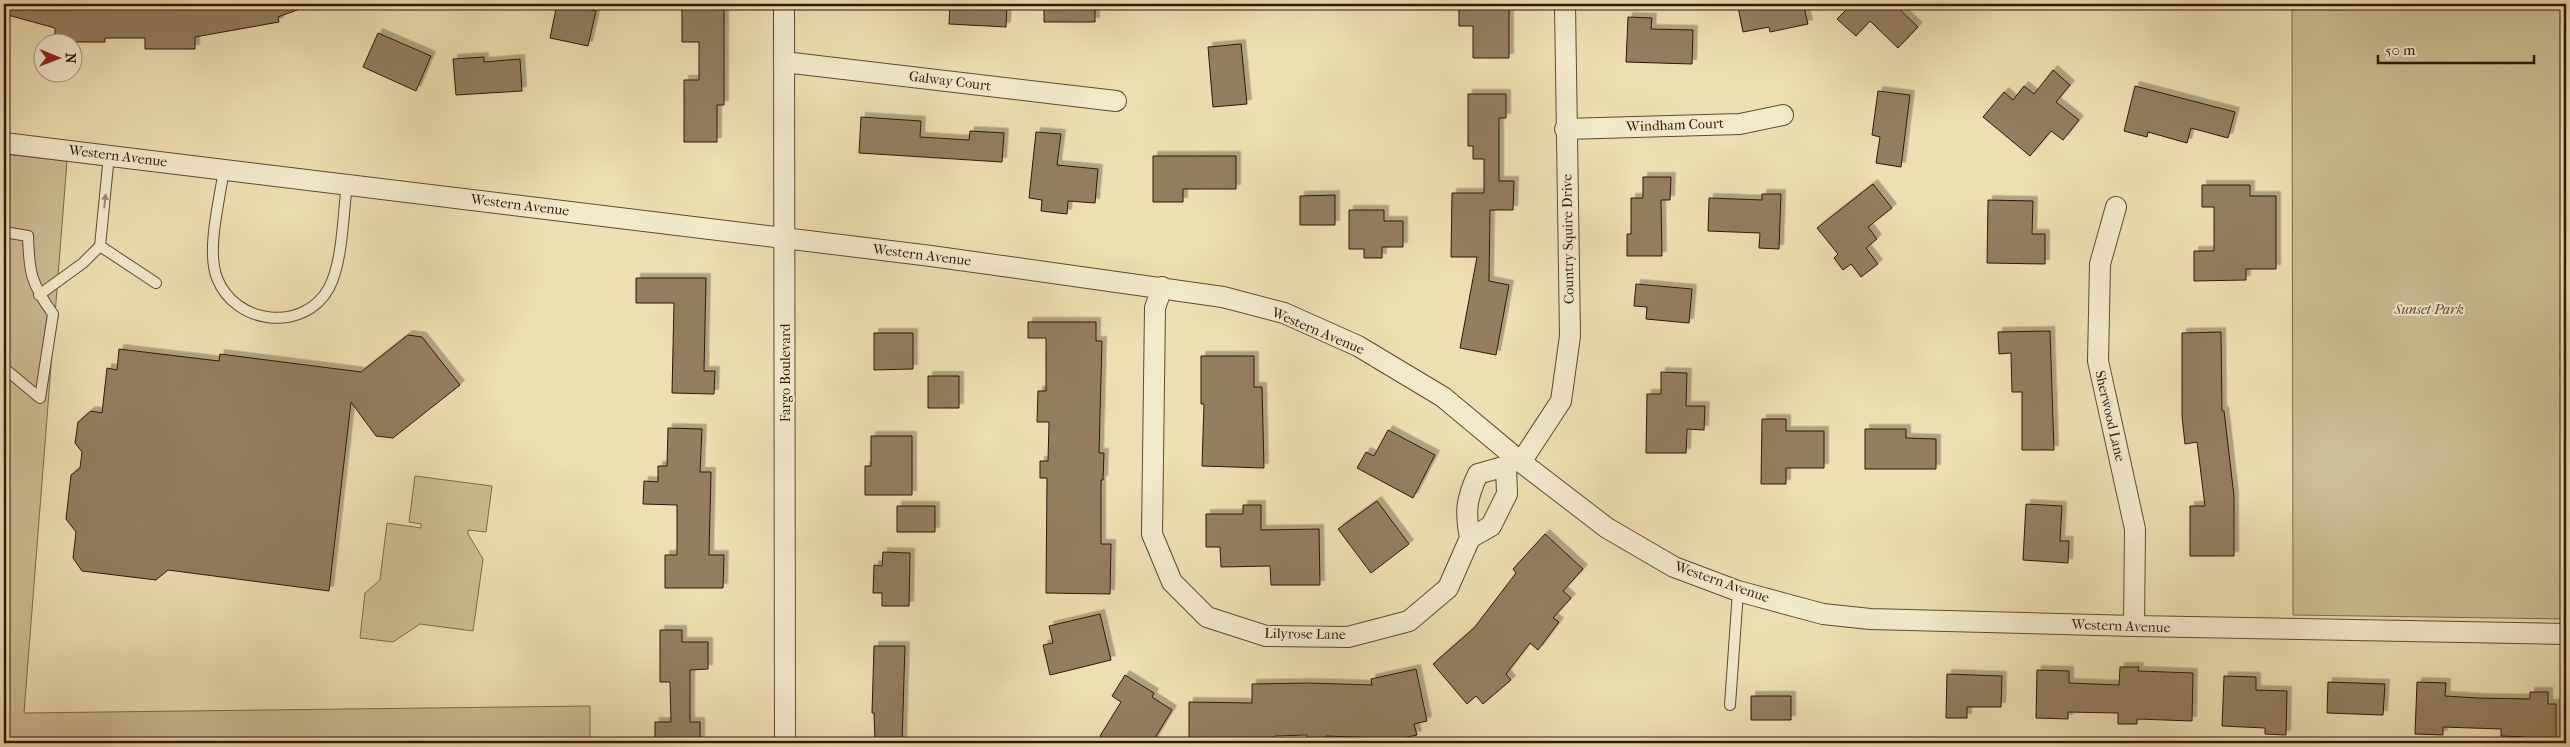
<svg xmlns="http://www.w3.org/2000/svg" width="2570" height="747" font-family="'IM FELL French Canon',serif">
  <defs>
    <filter id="shadow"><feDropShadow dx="4.5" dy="-4.5" stdDeviation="0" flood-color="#0004"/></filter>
  </defs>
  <rect width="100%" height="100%" fill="#eddfb1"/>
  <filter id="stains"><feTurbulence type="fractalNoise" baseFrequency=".004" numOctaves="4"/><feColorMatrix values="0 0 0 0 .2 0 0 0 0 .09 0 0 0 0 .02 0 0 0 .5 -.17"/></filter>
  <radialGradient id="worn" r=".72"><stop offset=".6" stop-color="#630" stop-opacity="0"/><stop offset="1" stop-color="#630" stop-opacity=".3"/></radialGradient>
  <!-- green -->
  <path fill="#cdbd94" stroke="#80694c" d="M2292 4H2566V619L2293 615Z
    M4 154 67 161 24 713 590 706V743H4Z
    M415 476 492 486 486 532 468 530V534L483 559 473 631 420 624 393 642 360 638 365 593 380 580 387 523 421 528V524L409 522Z"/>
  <!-- building -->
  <path fill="#937e5e" stroke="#321504" filter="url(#shadow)" d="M4 4H118V6L308 4V6L278 17 279 22 195 37V49H145V38H105V42H55V28L4 14Z
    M557 4H588L587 9 596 11 588 46 550 38Z
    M682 4H724V105H717V142H684V80H699V42H682Z
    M950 4H1007L1006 27 949 24Z
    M1044 4H1095V22H1044Z
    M1754 4H1803L1808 24 1770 32 1769 27 1743 32 1738 7Z
    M1852 4H1894L1918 27 1898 48 1870 21 1856 36 1837 19Z
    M1459 5H1509V58H1473V26H1459Z
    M1628 17 1652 18 1651 29 1693 30 1692 64 1626 62Z
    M378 33 431 56 416 91 363 67Z
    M1241 44 1247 104 1213 107 1208 47Z
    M484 57V62L520 59 522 91 456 95 453 59Z
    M2053 70 2070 85 2056 102 2079 120 2063 140 2051 131 2030 156 1983 117 2004 92 2013 100 2024 86 2034 94Z
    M2135 86 2235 112 2228 138 2191 128 2187 143 2148 132 2147 137 2124 131Z
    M1878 91 1910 95 1901 167 1876 163 1880 137 1872 135Z
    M1468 94H1506V118H1499V181H1514L1513 210H1490L1489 281 1509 285 1496 355 1460 348 1477 257H1451L1452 193H1484V159H1473V146H1468Z
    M861 117 921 121 920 137 969 140 970 131 1004 133 1002 162 859 153Z
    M1036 132 1061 134 1057 165 1098 169 1095 203 1068 201 1067 214 1041 211 1042 200 1029 198Z
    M1153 156H1236V189H1183V202H1153Z
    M1643 177H1671L1670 200H1661L1662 256H1627V234H1631V198H1643Z
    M1873 184 1892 208 1868 227 1877 239 1866 248 1878 264 1861 277 1851 264 1843 270 1834 258 1838 254 1817 228Z
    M2202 185H2250V196H2276V269H2246V280L2194 281V251H2214V207H2202Z
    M1762 194H1781L1779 249 1759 248 1760 233 1708 231 1709 198 1762 200Z
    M1335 195V225H1300V196Z
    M1988 200 2033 201 2032 234H2045V264L1987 263Z
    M1349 210H1384V221H1403V247H1382V258H1364V249H1349Z
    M636 278H706L704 371H715L714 394 672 393 674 303H636Z
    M1636 284 1692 289 1689 323 1646 319 1647 307 1634 306Z
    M1028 322H1096V341H1102L1099 453H1104L1103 480H1101V544H1111L1110 594 1046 593 1047 478H1040V461H1048L1049 422H1037L1038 391H1046V338H1028Z
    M2050 331 2054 450H2022V392H2012L2011 353 1999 354 1998 332Z
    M2221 332 2222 411H2224L2234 496V556H2190V506H2205L2197 442 2185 444 2182 416V333Z
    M874 333H913V369L874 370Z
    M408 335 422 337 460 385 393 438 376 436 351 402 329 591 168 570 156 580 82 571 73 558 76 532 66 519 71 475 80 468 82 452 75 443 78 422 91 411 102 413 107 368 117 370 119 349 219 361 220 354 361 372Z
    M1201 356H1254V387H1262L1264 468 1202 466 1204 404H1201Z
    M1661 372 1687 373 1686 406H1705L1704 430 1687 429 1686 453H1646L1647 394H1661Z
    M928 376H959V408H928Z
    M1762 419H1786V431H1824V468H1786V484H1761Z
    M668 428 702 429 700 472H711L709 555H724L723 588H665V555H677V505L643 504 644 481 658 482V466H667Z
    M1865 429H1906V438L1936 439V469H1865Z
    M1388 430 1435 455 1413 498 1357 468 1366 452 1374 456Z
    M871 436H912V495H865V466H871Z
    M1377 501 1409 544 1371 573 1338 529Z
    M2026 504 2062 506 2060 541H2069L2068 563 2023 560Z
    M1243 505H1261V530L1319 529 1320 585H1271L1270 566 1221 567 1220 547H1206V514H1243Z
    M897 506H935V532H897Z
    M1545 534 1583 569 1563 591 1571 598 1553 618 1559 622 1538 650 1530 643 1506 674 1511 680 1483 704 1476 696 1467 704 1433 664 1474 628 1516 573 1513 569Z
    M883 552 910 553 909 606H882V593H873L874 565 882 566Z
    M1100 614 1111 660 1050 675 1043 645 1053 643 1049 626Z
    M660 630H682V642H708V669L690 670V722H700V743H655V722H671L670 682H660Z
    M874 646H905L902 743H875L874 713H872Z
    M2120 667H2139L2138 671 2193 673 2192 721 2137 719V724H2118V713L2068 712V719L2036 718 2037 670 2069 671V683L2119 685Z
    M1416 669 1427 721 1414 724 1417 735 1384 742 1383 738 1326 736V743H1306L1307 735 1275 736 1266 743H1189V702L1252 703V684L1308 683 1372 685 1371 679Z
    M1947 674 2002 676 2001 707H1967V718H1946Z
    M1125 675 1154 693 1152 697 1172 710 1152 743H1111L1100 736 1121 702 1112 696Z
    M2224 676 2256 677V690L2287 691 2286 735 2265 734V728L2222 726Z
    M2328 682 2385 684 2383 715 2327 713Z
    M2417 682 2446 683 2445 696 2478 698 2530 699V692H2548V704H2556V743H2526V737L2501 736V729L2443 727V735L2415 734Z
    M1751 696H1791V720H1751Z"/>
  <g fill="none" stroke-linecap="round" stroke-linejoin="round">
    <defs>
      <path id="service" d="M224 169C220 199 206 250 217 278 235 325 304 333 329 288 343 261 343 214 347 183
        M4 232 28 236C29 272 31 284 53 314L40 398 4 368
        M100 246 156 283
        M39 295 83 263 100 246 109 155
        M1730 705 1738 591"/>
      <path id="minor" d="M784 4 785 743
        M784 62 1116 101
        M1565 129 1740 124 1783 115
        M4 143 931 256 1223 297 1284 313 1358 346 1443 397 1521 462 1607 528 1674 567 1738 591 1823 614 1870 619 2134 626 2566 634
        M2116 207 2100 264 2098 361 2135 529 2134 626
        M1162 287 1155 308 1152 534 1172 582 1207 617 1266 636 1348 637 1409 621 1448 588 1470 538
        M1521 462 1561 401 1570 336 1565 4
        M1506 466 1507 494 1491 526 1470 538C1465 512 1466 499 1478 474Z"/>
    </defs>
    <!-- service casing -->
    <use href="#service" stroke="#61482f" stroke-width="12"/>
    <!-- minor casing -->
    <use href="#minor" stroke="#61482f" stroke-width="22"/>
    <!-- service -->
    <use href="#service" stroke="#f3eacc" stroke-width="10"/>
    <!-- minor -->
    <use href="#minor" stroke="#f3eacc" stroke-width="20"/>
  </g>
  <!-- one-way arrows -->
  <defs><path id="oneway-solid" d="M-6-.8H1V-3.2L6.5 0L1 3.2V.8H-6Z" transform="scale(1.25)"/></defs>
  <use fill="#9c8a72" href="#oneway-solid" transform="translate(105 201) rotate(-84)"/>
  <g text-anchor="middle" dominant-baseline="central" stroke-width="4" stroke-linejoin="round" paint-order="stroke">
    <!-- street labels -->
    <g font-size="14" fill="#321504" stroke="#f3eacc">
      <text transform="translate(950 81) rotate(7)">Galway Court</text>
      <text transform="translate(1675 125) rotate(-2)">Windham Court</text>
      <text transform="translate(118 156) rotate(7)">Western Avenue</text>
      <text transform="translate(520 205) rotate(7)">Western Avenue</text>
      <text transform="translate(1568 239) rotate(-91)">Country Squire Drive</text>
      <text transform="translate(922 255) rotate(7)">Western Avenue</text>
      <text transform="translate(1318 331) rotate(23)">Western Avenue</text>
      <text transform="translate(785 373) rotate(-90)">Fargo Boulevard</text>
      <text transform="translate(2110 416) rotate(77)">Sherwood Lane</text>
      <text transform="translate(1722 582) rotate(19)">Western Avenue</text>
      <text transform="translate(2121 626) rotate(2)">Western Avenue</text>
      <text transform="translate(1305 634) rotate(1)">Lilyrose Lane</text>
    </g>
    <!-- park labels -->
    <g font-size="14" font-style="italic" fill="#60472f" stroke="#f3eacc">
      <text x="2429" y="309">Sunset Park</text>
    </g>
  </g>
  <!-- margin -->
  <rect width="2570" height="747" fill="none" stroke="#eddfb1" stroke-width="20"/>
  <rect x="5" y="5" width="2560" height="737" fill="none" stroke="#321504" stroke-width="2.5"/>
  <rect x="10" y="10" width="2550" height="727" fill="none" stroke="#321504"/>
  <!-- north arrow -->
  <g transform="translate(58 58) rotate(91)"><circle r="24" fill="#f3eacc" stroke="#a6957c"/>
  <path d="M0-4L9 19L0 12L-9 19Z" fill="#8f2418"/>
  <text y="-8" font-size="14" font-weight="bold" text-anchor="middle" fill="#321504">N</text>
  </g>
  <!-- scale -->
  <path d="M2378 55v8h156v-8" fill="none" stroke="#321504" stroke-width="2.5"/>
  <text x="2385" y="55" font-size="15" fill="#321504" stroke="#f3eacc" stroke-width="4" paint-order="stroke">50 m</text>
  <rect width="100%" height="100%" filter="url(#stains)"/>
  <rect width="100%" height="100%" fill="url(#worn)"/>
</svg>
